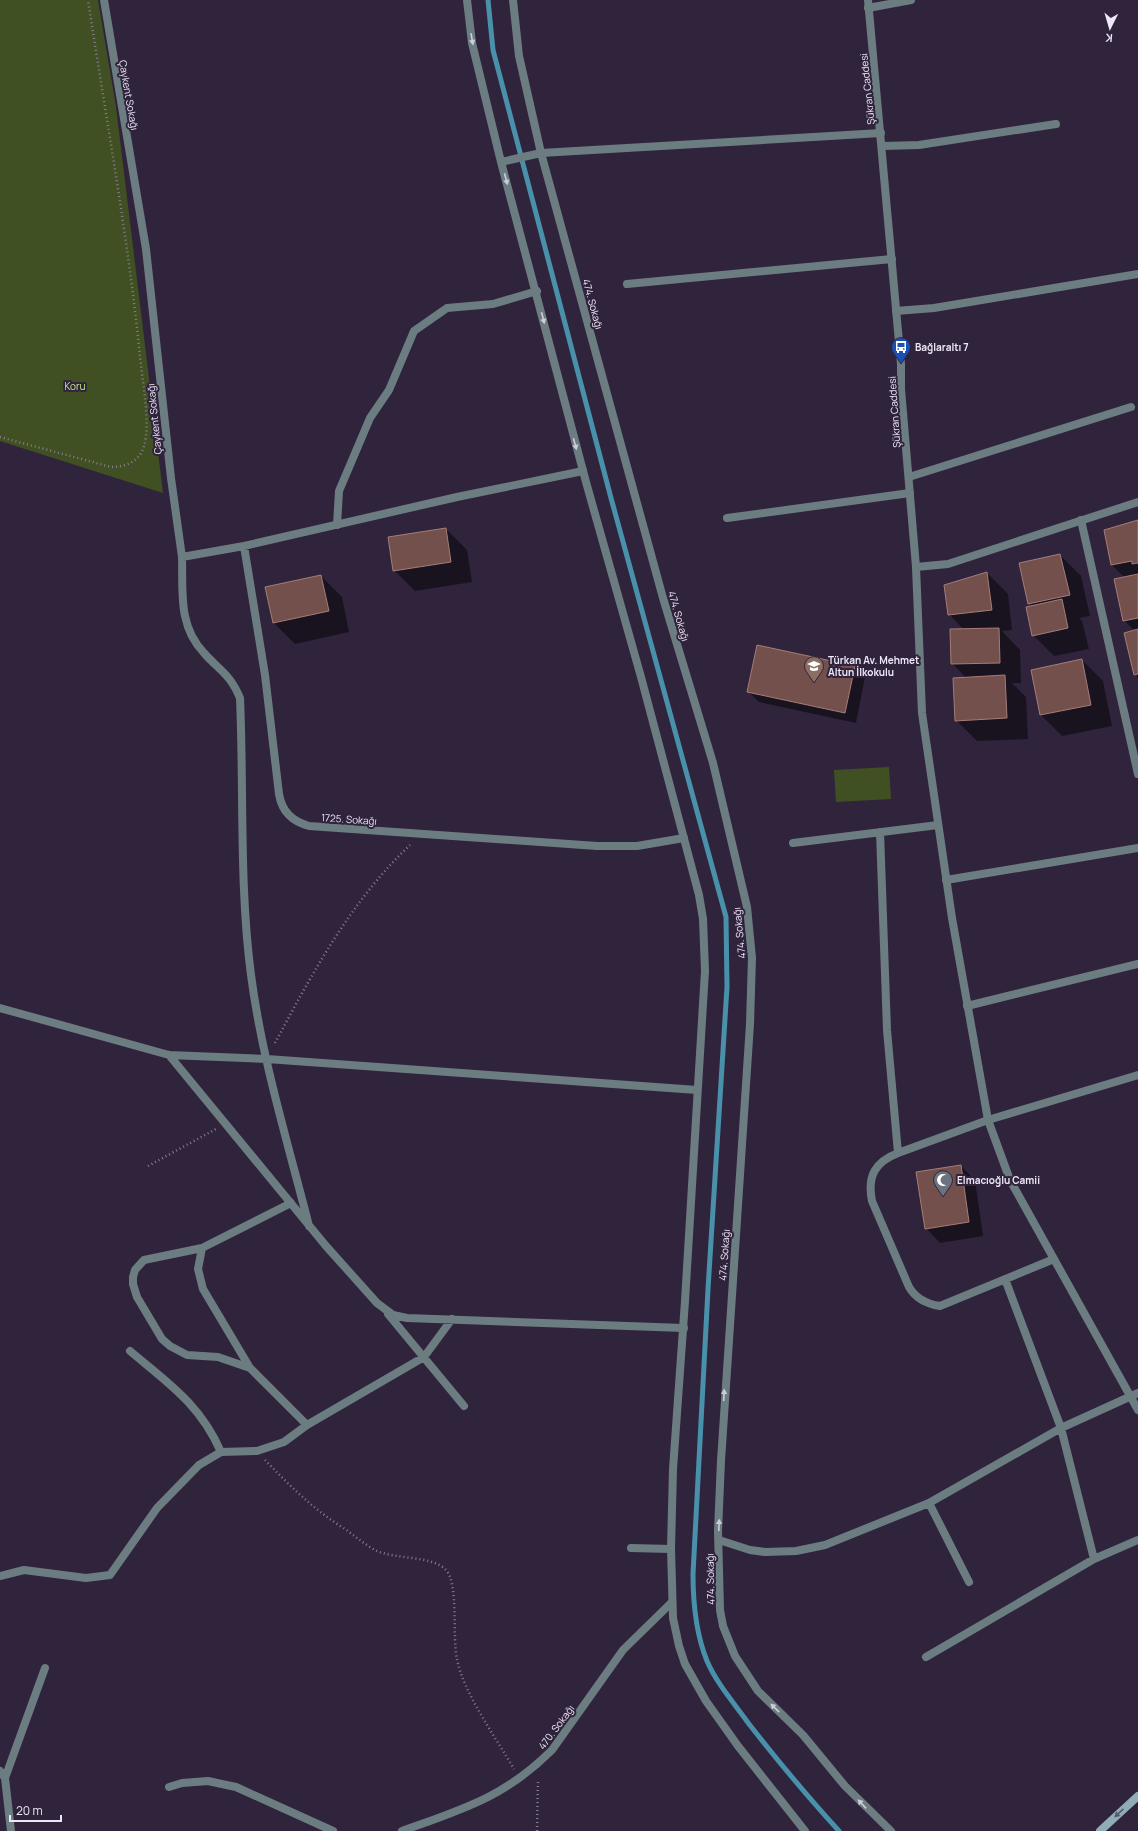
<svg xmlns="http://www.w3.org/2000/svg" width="1138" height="1831" font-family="Manrope,sans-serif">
  <rect width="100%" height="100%" fill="#30243d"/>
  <!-- green -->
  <path fill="#405023" d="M0 0H98L116 107 163 493 0 441Z
    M889 767 891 799 836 802 834 770Z"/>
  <!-- shadow -->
  <path fill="#0007" d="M1138 521V678L1135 674V631L1124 620 1125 578 1112 565Z
    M446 529 467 550 472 582 415 591 394 570Z
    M1060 555 1081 576 1090 616 1079 618 1082 621 1089 649 1054 656 1033 635 1032 606 1029 603Z
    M987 573 1008 594 1012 630 1002 631 1020 650 1021 683H1012L1026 697 1028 739 977 741 956 720 966 678 952 663 964 630 949 614Z
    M321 576 342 597 349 632 295 644 274 623 266 588Z
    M1082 660 1103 681 1112 726 1062 736 1041 715 1032 671Z
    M855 667 865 677 856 723 759 702 748 691Z
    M961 1166 975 1180 983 1236 940 1243 926 1228Z"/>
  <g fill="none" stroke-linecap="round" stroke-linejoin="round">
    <!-- stream -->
    <path stroke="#4991aa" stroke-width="5" d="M488 0 493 50 611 498 726 917 727 987 708 1289 693 1574C693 1603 696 1634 707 1661 717 1684 734 1703 749 1724 778 1761 807 1796 839 1831"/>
  </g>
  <!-- building -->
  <path fill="#74504c" stroke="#a47d78" d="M1138 520V563L1132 564V561L1111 565 1104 530Z
    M446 528 451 562 393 571 388 537Z
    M1060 554 1070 595 1028 604 1019 563Z
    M987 572 992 610 948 615 944 585Z
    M1138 574V618L1123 621 1114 579Z
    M321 575 329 611 273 623 265 587Z
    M1062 599 1068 628 1032 636 1026 607Z
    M999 628 1000 663 951 664 950 629Z
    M1138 629V674L1134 675 1124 633Z
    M757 645 855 666 845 713 747 692Z
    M1082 659 1091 705 1040 715 1031 670Z
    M1005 675 1007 718 955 721 953 678Z
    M961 1165 969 1222 925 1229 916 1172Z"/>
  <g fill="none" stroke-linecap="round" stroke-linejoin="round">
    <!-- path -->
    <path stroke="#867d92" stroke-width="2.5" stroke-dasharray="1 3" stroke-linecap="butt" d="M0 437 111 467C126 467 140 461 144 446 151 422 142 381 140 356 128 237 106 118 88 0
      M275 1043C313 972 351 901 410 845
      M148 1166 216 1129
      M265 1460C290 1486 314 1510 345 1529 355 1536 364 1544 375 1550 395 1560 432 1555 446 1570 459 1584 452 1638 457 1659 463 1692 496 1738 514 1769
      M537 1831 538 1780"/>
    <!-- service -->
    <path stroke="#6c7d82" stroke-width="8" d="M337 525 339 491 370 418 389 390 414 331 447 308 493 304 537 291
      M202 1248 198 1269 203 1289 250 1368 307 1425
      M130 1351C168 1383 200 1404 221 1452
      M250 1368 218 1357 187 1355 170 1346 162 1339 137 1297 133 1284V1277L135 1270 144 1260 202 1248 291 1203
      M631 1548 671 1549"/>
    <!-- minor -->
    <path stroke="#6c7d82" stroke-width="8" d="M104 0 146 249 171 478 182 557 244 546 457 497 583 471
      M868 8 911 0
      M882 146 919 145 1056 124
      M541 153 881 133
      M627 284 892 259
      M896 311 934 308 1138 274
      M909 477 1131 407
      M727 518 910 493
      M1081 520 1138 774
      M244 546 265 675 279 794C282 812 292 821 309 826L597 846H637L684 838
      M182 557C183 592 178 626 204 653 220 671 230 674 240 698 244 790 239 884 251 975 262 1060 288 1143 309 1226
      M880 832 887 1030 898 1153
      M793 843 938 825
      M946 880 1138 848
      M967 1006 1138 964
      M0 1008 169 1055 267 1059 697 1090
      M169 1055 326 1246 377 1303 393 1315 407 1318 684 1328
      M1054 1259 940 1306C926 1304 916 1299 909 1287L872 1201C867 1176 875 1162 898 1153L988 1120 1138 1075
      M1005 1279 1061 1428 1094 1559
      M388 1314 464 1406
      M929 1503 969 1582
      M719 1540 750 1550 765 1552 796 1551 825 1545 929 1503 1061 1428 1138 1393
      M0 1576 24 1570 86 1578 110 1575 157 1508 199 1465 221 1452 257 1451 284 1442 307 1425 424 1357 452 1319
      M926 1657 1094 1559 1138 1540
      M0 1771 5 1778 11 1831
      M5 1778 45 1668
      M169 1787 182 1783 208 1781 236 1787 333 1831
      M402 1831C463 1809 505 1797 552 1750L623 1650 671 1603"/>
    <!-- tertiary -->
    <path stroke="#6c7d82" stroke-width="8" d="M467 0 472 43 501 162 586 482 641 677 699 895 703 919 705 971 685 1301 673 1469 671 1549 673 1618 679 1646 685 1664 706 1701 738 1746 805 1831
      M513 0 519 56 541 153 663 598 713 763 747 907 752 958 750 1024 721 1461 718 1531 720 1610 723 1626 735 1656 758 1691 803 1735 845 1786 891 1831
      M868 0 901 364V389L916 567 922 713 952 918 988 1120 1010 1180 1138 1410
      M501 162 541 153
      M916 567 948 564 1138 502"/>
    <!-- secondary -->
    <path stroke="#90acb4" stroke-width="8" d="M1100 1831 1138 1796"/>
  </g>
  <!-- one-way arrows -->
  <defs><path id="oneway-solid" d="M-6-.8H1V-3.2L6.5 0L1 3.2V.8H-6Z"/></defs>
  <g fill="#ceccda">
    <use href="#oneway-solid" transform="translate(472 39) rotate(80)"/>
    <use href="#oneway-solid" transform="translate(506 179) rotate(75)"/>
    <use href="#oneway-solid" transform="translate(543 318) rotate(76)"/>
    <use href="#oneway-solid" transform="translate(575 444) rotate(75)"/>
    <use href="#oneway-solid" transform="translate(724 1395) rotate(-87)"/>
    <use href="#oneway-solid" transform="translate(719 1525) rotate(-88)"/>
    <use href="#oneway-solid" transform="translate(775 1708) rotate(-136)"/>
    <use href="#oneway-solid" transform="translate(862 1804) rotate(-133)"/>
  </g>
  <use fill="#565a6d" href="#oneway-solid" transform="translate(1119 1813) rotate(137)"/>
  <!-- icons -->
  <defs>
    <symbol id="bus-pin" viewBox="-11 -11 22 30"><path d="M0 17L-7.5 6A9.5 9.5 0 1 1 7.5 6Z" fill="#1a4fb4" stroke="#30243d"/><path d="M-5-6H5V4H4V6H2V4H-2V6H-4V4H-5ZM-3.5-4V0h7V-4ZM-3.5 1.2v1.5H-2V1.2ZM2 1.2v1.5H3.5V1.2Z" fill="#fff"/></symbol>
    <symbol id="school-pin" viewBox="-11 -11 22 30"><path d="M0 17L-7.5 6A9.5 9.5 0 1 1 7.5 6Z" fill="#8d6e63" stroke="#30243d"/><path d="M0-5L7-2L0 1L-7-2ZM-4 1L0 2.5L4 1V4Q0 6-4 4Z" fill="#fff"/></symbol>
    <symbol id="mosque-pin" viewBox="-11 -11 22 30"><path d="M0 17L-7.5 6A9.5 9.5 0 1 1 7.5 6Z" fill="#6b7280" stroke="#30243d"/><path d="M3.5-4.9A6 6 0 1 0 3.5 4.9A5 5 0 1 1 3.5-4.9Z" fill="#fff"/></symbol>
  </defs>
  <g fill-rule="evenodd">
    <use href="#bus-pin" x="890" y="336" width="22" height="30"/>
    <use href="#school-pin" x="803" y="655" width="22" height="30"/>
    <use href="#mosque-pin" x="932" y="1169" width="22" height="30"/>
  </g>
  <g text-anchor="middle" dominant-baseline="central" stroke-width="4" stroke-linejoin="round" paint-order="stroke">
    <!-- street labels -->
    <g font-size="10" fill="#eee7f8" stroke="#30243d">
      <text transform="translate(867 89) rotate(-96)">Şükran Caddesi</text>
      <text transform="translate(129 95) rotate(80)">Çaykent Sokağı</text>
      <text transform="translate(593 304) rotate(75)">474. Sokağı</text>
      <text transform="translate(894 412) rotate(-94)">Şükran Caddesi</text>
      <text transform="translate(154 419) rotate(-96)">Çaykent Sokağı</text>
      <text transform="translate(679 616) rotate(74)">474. Sokağı</text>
      <text transform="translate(349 819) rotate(4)">1725. Sokağı</text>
      <text transform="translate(739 933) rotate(-96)">474. Sokağı</text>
      <text transform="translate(724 1255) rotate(-86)">474. Sokağı</text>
      <text transform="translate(710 1579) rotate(-91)">474. Sokağı</text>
      <text transform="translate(556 1727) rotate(-53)">470. Sokağı</text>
    </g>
    <!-- poi labels -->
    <g font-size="10" font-weight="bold" fill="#eee7f8" stroke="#30243d" text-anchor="start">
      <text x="915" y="347">Bağlaraltı 7</text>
      <text x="828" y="660">Türkan Av. Mehmet<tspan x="828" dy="12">Altun İlkokulu</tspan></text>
      <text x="957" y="1180">Elmacıoğlu Camii</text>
    </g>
    <!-- park labels -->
    <g font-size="10" fill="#c8eb90" stroke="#30243d">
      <text x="75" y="386">Koru</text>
    </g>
  </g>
  <!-- north arrow -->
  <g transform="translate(1110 28) rotate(185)" stroke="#30243d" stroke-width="3" paint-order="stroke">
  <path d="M0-3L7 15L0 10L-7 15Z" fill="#eee7f8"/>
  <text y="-6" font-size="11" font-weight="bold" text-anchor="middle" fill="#eee7f8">K</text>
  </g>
  <!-- scale -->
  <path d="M10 1815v6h51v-6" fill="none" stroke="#eee7f8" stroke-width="2"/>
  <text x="16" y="1815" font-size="12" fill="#eee7f8" stroke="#30243d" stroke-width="3" paint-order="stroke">20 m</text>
</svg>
